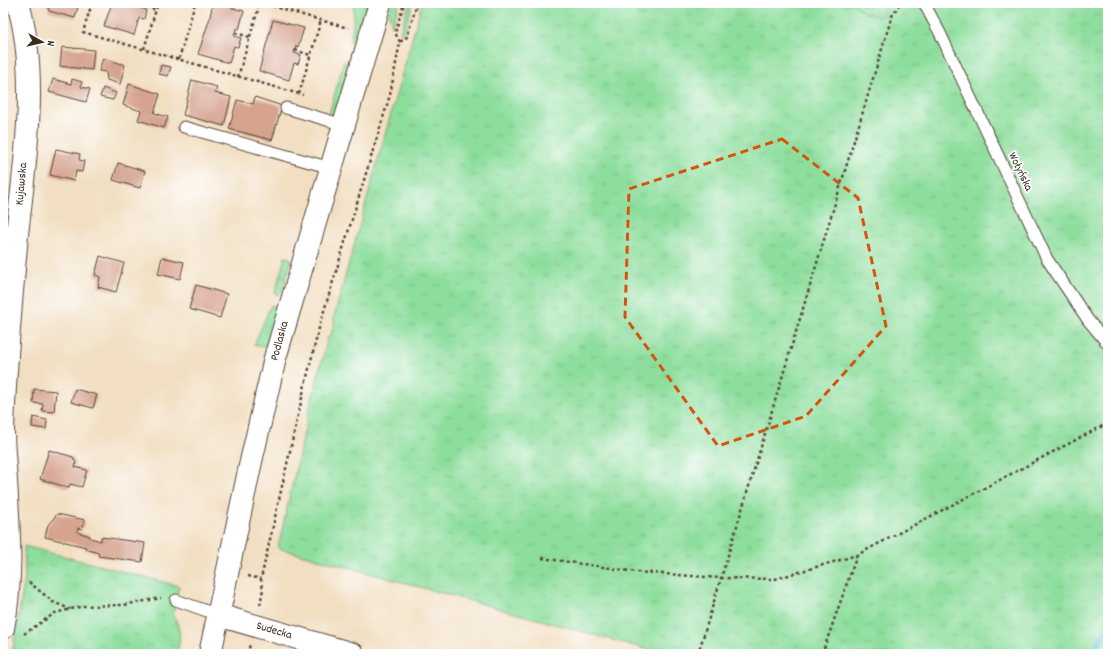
<svg xmlns="http://www.w3.org/2000/svg" width="1111" height="657" font-family="Dekko,sans-serif">
  <defs>
    <pattern id="grass-tufts" width="24" height="20" patternUnits="userSpaceOnUse"><rect width="24" height="20" fill="#8dde9d"/><path d="M3 7l-1-3M5 7V3M7 7l1-3M15 17l-1-3M17 17v-4M19 17l1-3" fill="none" stroke="#7bbf87"/></pattern>
    <pattern id="wetland-marsh" width="20" height="14" patternUnits="userSpaceOnUse"><rect width="20" height="14" fill="#8dde9d"/><path d="M1 5h8M5 5V1M11 12h8M15 12V8" fill="none" stroke="#7bbf87"/></pattern>
  </defs>
  <rect width="100%" height="100%" fill="#fff"/>
  <filter id="ink" filterUnits="userSpaceOnUse"><feTurbulence type="fractalNoise" baseFrequency=".025" numOctaves="2"/><feDisplacementMap in="SourceGraphic" scale="8" xChannelSelector="R" yChannelSelector="G"/><feConvolveMatrix kernelMatrix="1 2 1 2 8 2 1 2 1" color-interpolation-filters="sRGB"/></filter>
  <filter id="wash" filterUnits="userSpaceOnUse"><feTurbulence type="fractalNoise" baseFrequency=".012" numOctaves="4" result="noise"/><feDisplacementMap in="SourceGraphic" scale="16" xChannelSelector="R" yChannelSelector="G"/><feGaussianBlur stdDeviation="0.9" result="paint"/><feColorMatrix in="noise" values="0 0 0 0 0 0 0 0 0 0 0 0 0 0 0 0 0 1.4 0 .05"/><feComposite in="paint" operator="in"/></filter>
  <g filter="url(#wash)">
    <rect width="100%" height="100%" fill="#f2dfc2"/>
    <!-- grass -->
    <path fill="url(#grass-tufts)" stroke="#64845e" d="M354 3H369L359 38 356 41 350 42 353 26Z
      M392 3H399L392 26 389 13Z
      M409 3H413L404 33 400 32Z
      M422 3H1108V654H664L278 548 310 406 328 337 331 335 335 321 333 320Z
      M344 61 349 66 336 113 333 116 329 114Z
      M285 257 290 258 291 261 282 291 278 295 275 293Z
      M271 305 277 308 267 344 263 347 254 345Z
      M24 546 179 586 173 615C182 628 180 639 177 654H12L25 578Z"/>
    <!-- wetland -->
    <path fill="url(#wetland-marsh)" stroke="#64845e" d="M852 3H888L880 17 864 12Z"/>
    <g fill="none" stroke-linecap="round" stroke-linejoin="round">
      <!-- stream -->
      <path stroke="#51bfc6" stroke-width="6" d="M1090 654 1108 629"/>
    </g>
    <g id="blocks">
      <!-- building -->
      <path fill="#d6a38f" d="M47 3H79L75 18 49 11Z
        M112 3H141L140 8 146 10 144 19 139 18 134 35 104 26Z
        M213 3 244 11 239 29H236L234 36 241 38 238 47 234 46 229 63 198 54 209 21Z
        M273 20 304 28 298 47 296 46 294 53 301 55 298 64 294 63 289 80 259 71Z
        M62 47 94 50 92 70 60 66Z
        M103 58 125 65 120 84 107 80 106 72 99 71Z
        M161 65 171 67 168 76 159 74Z
        M53 79 71 84 72 79 82 82 81 87 90 89 86 102 49 92Z
        M192 80 217 87 215 93 231 97 224 126 183 115Z
        M129 84 160 94 154 113 168 117 164 128 138 120 141 111 123 105Z
        M103 88 116 93 113 100 100 97Z
        M255 97 282 106 272 140 229 129 237 100 253 104Z
        M56 149 80 154 79 160 84 161 82 172 76 171 74 181 50 175Z
        M118 163 145 171 140 188 113 180Z
        M100 256 124 263 116 292 98 287 100 277 95 275Z
        M162 257 184 262 180 279 158 274Z
        M196 285 227 294 220 318 189 309Z
        M34 389 56 391 54 412 42 411 43 404 33 403Z
        M75 389 97 395 93 408 71 402Z
        M33 417 47 420 46 429 32 427Z
        M49 450 73 457 76 463 75 467 87 470 82 487 70 484 69 488 40 479Z
        M57 514 85 520 82 529 78 528 77 532 90 536V538L101 541V537L145 543 142 562 98 556 99 553 85 549 86 547 45 537 48 525Z"/>
    </g>
  </g>
  <g filter="url(#ink)">
    <use href="#blocks" fill-opacity="0" stroke="#564537" stroke-width="1"/>
    <g fill="none" stroke-linecap="round" stroke-linejoin="round">
      <defs>
        <path id="lane" d="M924 3 940 33 1047 259 1088 320 1108 344
          M286 108 344 125
          M184 127 331 168
          M176 600 218 615"/>
        <path id="street" d="M218 615 353 654
          M3 628C13 579 9 530 6 481 5 464 3 447 3 430 5 365 11 300 17 235 25 161 39 75 18 3
          M210 654 250 466 275 358 380 3"/>
      </defs>
      <!-- lane casing -->
      <use href="#lane" stroke="#564537" stroke-width="13"/>
      <!-- street casing -->
      <use href="#street" stroke="#564537" stroke-width="24"/>
      <!-- path -->
      <path stroke="#564537" stroke-width="2.5" stroke-dasharray="3 3" stroke-linecap="butt" d="M92 3 83 32 303 95
        M261 3 348 28
        M140 5 156 10
        M235 33 250 37
        M400 42 395 33 404 3
        M144 49 158 3
        M295 50 310 55
        M179 59 195 3
        M238 77 260 3
        M299 94 321 20
        M542 558 637 572 720 578 775 579 857 555 1108 423
        M248 576 261 579
        M29 582 53 602 70 609
        M260 605 263 589 261 579 304 389 320 324 390 95 400 42 407 37 417 3
        M24 634 55 613 83 606 123 605 161 598
        M232 652 239 654
        M247 654 250 645
        M698 654 892 16 900 3
        M822 654 857 555"/>
      <!-- lane -->
      <use href="#lane" stroke="#fff" stroke-width="11"/>
      <!-- street -->
      <use href="#street" stroke="#fff" stroke-width="22"/>
    </g>
  </g>
  <!-- marked area -->
  <path fill="none" stroke="#d7540e" stroke-width="3" stroke-dasharray="8 5" stroke-linejoin="round" d="M782 139 858 198 886 326 806 416 718 446 625 317 629 189Z"/>
  <g text-anchor="middle" dominant-baseline="central" stroke-width="3.5" stroke-linejoin="round" paint-order="stroke">
    <!-- street labels -->
    <g font-size="12" fill="#3b2a1e" stroke="#fff">
      <text transform="translate(1020 172) rotate(64)">Wołyńska</text>
      <text transform="translate(22 184) rotate(-85)">Kujawska</text>
      <text transform="translate(280 341) rotate(-75)">Podlaska</text>
      <text transform="translate(274 631) rotate(16)">Sudecka</text>
    </g>
  </g>
  <!-- margin -->
  <rect width="1111" height="657" fill="none" stroke="#fff" stroke-width="16"/>
  <!-- north arrow -->
  <g transform="translate(42 42) rotate(98)" stroke="#ffffff" stroke-width="3" paint-order="stroke">
  <path d="M0-3L7 15L0 10L-7 15Z" fill="#3b2a1e"/>
  <text y="-6" font-size="11" font-weight="bold" text-anchor="middle" fill="#3b2a1e">N</text>
  </g>
</svg>
